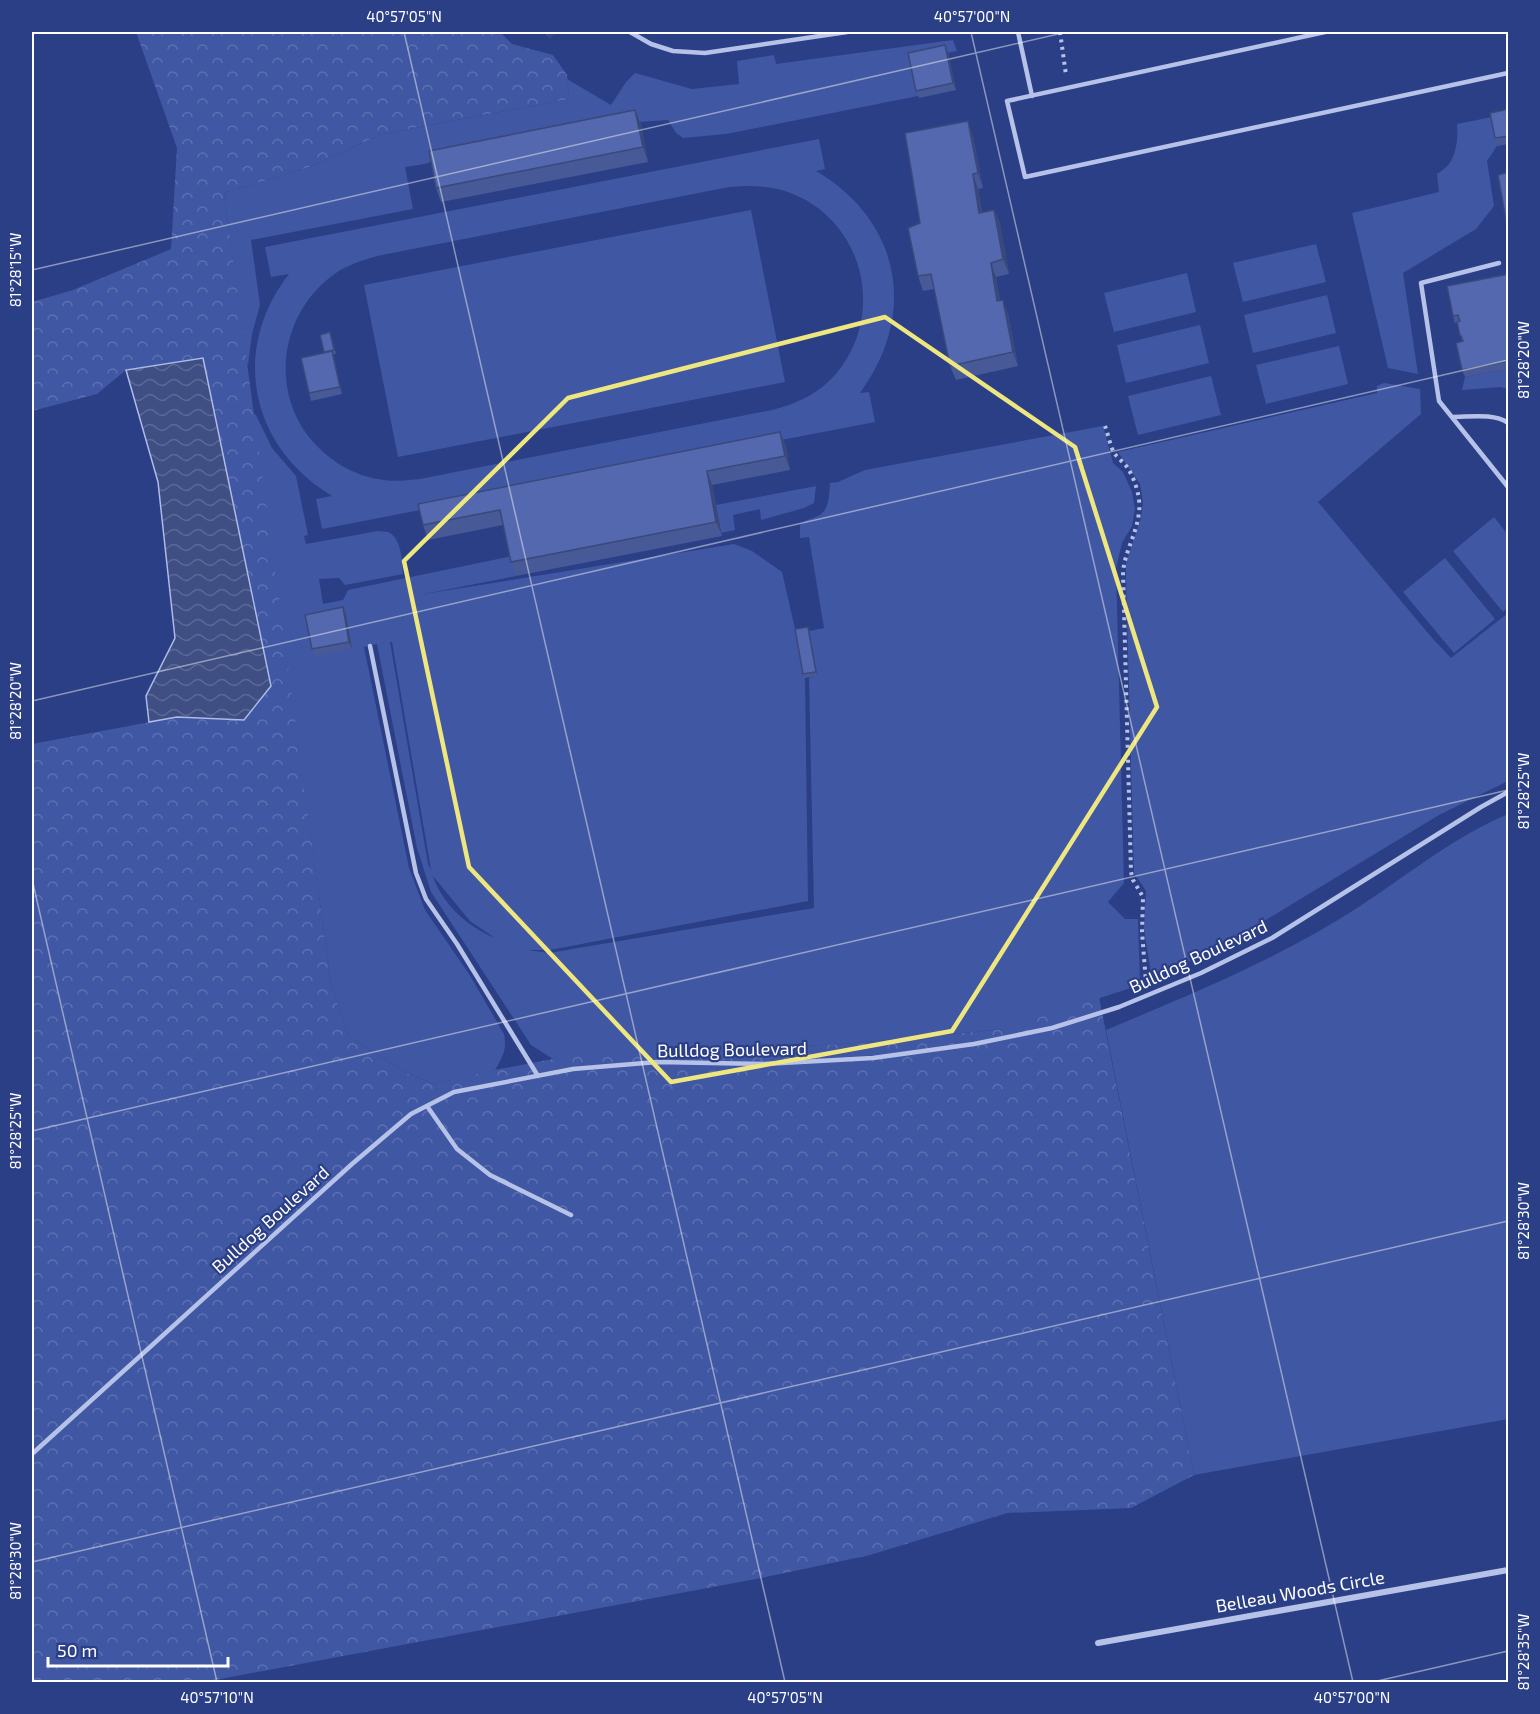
<svg xmlns="http://www.w3.org/2000/svg" width="1540" height="1714" font-family="'Exo 2',sans-serif">
  <defs>
    <pattern id="forest-crowns" width="20" height="18" patternUnits="userSpaceOnUse" patternTransform="scale(1.5)"><rect width="20" height="18" fill="#4057a3"/><path d="M2 6a3 3 0 1 1 6 0M12 15a3 3 0 1 1 6 0" fill="none" stroke="#5d70b1"/></pattern>
    <pattern id="water-waves" width="16" height="10" patternUnits="userSpaceOnUse" patternTransform="scale(1.5)"><rect width="16" height="10" fill="#3f4e83"/><path d="M0 5q4-4 8 0t8 0" fill="none" stroke="#5c6996"/></pattern>
  </defs>
  <rect width="100%" height="100%" fill="#2b3f87"/>
  <!-- green -->
  <path fill="#4057a3" fill-rule="evenodd" d="M953 40 957 51 911 60 918 96 726 134 683 138 676 133 668 120 624 123 437 160 425 164 405 167 413 209 251 240 260 305 252 334 248 365 246 360 224 193 309 167 382 134 569 99 567 79 611 105 626 82 635 73 692 89 739 84 737 61 774 55 776 64Z
    M1492 117 1497 146 1487 161 1494 206 1476 229 1403 273 1418 374 1388 368 1352 213 1439 192 1437 174C1441 171 1446 168 1449 164 1457 153 1458 137 1457 124Z
    M819 139 825 169 816 171C901 221 918 314 860 393L869 392 875 422 322 529 316 499 332 496C250 447 230 350 289 274L271 277 265 247ZM746 186C758 186 771 187 782 190 862 214 889 312 835 375 818 394 796 404 772 410L420 479C408 480 396 482 384 480 358 477 334 464 316 445 271 398 277 321 328 279 342 267 359 261 377 256L729 187Z
    M751 210 785 382 398 457 364 285Z
    M1316 244 1326 282 1243 302 1233 263Z
    M1187 273 1196 312 1114 332 1104 293Z
    M1327 295 1336 333 1253 353 1244 315Z
    M1200 325 1209 363 1126 383 1117 345Z
    M1339 346 1348 384 1266 404 1256 365Z
    M1508 369V389L1500 387 1462 390 1465 377Z
    M1211 376 1221 415 1138 435 1128 396Z
    M1384 383 1420 389 1421 414 1318 502 1433 639 1451 658 1508 613V781L1439 815 1251 929 1152 980 1144 929 1146 891 1134 873 1126 582V563L1141 518 1143 502 1140 484 1118 452 1377 393V386Z
    M253 413 256 415 272 448 296 476 308 535 304 536 306 544 378 531C380 531 387 532 388 532 402 538 402 562 403 574L345 585 339 578 319 579 323 604 343 600 348 590 512 556 516 576 424 594 734 544 752 551 782 572 796 633 805 678 808 901 550 950H528L549 953 814 908 809 678 817 675 809 631 824 628 809 537 800 538V525C807 518 810 520 818 516 830 510 829 495 830 483L838 482 865 470 1103 426 1113 463 1123 472 1132 492 1135 509 1132 526 1122 543 1116 568 1124 883 1108 902 1125 919H1138L1140 985 1005 1029 844 1044 553 1059 531 1045 431 892 417 848 377 644 364 647 409 868 425 910 469 974 504 1034C507 1050 503 1056 495 1070L434 1084 409 1074 349 1037 331 984ZM390 642H392L431 870 428 864ZM433 876 470 921 495 938C468 927 442 904 433 876Z
    M816 486 814 503 804 508 761 520 760 509 733 515 735 530 721 533 716 505Z
    M1494 517 1508 535V607L1503 612 1453 551Z
    M1445 558 1495 619 1454 653 1403 592Z
    M1508 814V1419L1194 1475 1106 1030C1180 999 1256 968 1326 927 1388 892 1442 842 1508 814Z"/>
  <!-- forest -->
  <path fill="url(#forest-crowns)" d="M136 32H500L512 44 553 55 567 75 569 99 382 134 309 167 224 193 331 984 349 1037 409 1074 434 1084 489 1071 600 1050H721L844 1044 1005 1029 1099 997 1194 1475 1131 1508 1007 1513 870 1555 761 1578 204 1682H32V744L177 717 244 720 126 370 97 394 32 411V302L73 290 171 249 177 148Z"/>
  <!-- water -->
  <path fill="url(#water-waves)" stroke="#acbbe8" stroke-width="1.5" d="M203 358 271 686 244 720 177 717 149 722 146 696 175 638 158 482 126 370Z"/>
  <g fill="none" stroke-linecap="round" stroke-linejoin="round">
    <!-- path -->
    <path stroke="#b7c2e8" stroke-width="4" stroke-dasharray="3 4.5" stroke-linecap="butt" d="M1060 32 1066 75
      M1105 426C1108 434 1110 445 1114 453 1118 458 1123 462 1127 467 1135 479 1141 498 1139 512 1137 533 1125 551 1123 572L1131 872 1133 880 1143 897 1142 932 1146 982"/>
    <!-- lane -->
    <path stroke="#b7c2e8" stroke-width="4.5" d="M630 32 651 44 673 51 705 53 847 32
      M1018 32 1032 96
      M1325 32 1007 101 1025 177 1508 73
      M1499 263 1421 283 1439 401 1508 487
      M1452 417C1470 417 1494 413 1508 423
      M370 646 416 873 426 899 457 944 538 1076
      M427 1106 457 1149 490 1175 571 1215
      M32 1454 352 1164 411 1114 454 1092 573 1069 657 1062 764 1064 873 1058 974 1044 1052 1028 1119 1007 1201 973 1272 938 1481 807 1508 792"/>
    <!-- street -->
    <path stroke="#b7c2e8" stroke-width="6" d="M1098 1643 1508 1570"/>
  </g>
  <!-- wall -->
  <path fill="#475996" d="M544 32H557L550 38Z
    M948 53 956 90 919 98 916 91Z
    M1509 109V144L1497 146 1495 138Z
    M635 110 641 125 648 162 441 202 436 188Z
    M973 136 983 188 978 189 982 212 994 210 1000 224 1009 274 996 277 1000 301 1008 314 1018 366 956 380 950 366 934 289 923 291 918 276 920 223Z
    M1509 274V369L1465 377 1462 370V341L1457 323H1455L1453 316Z
    M330 332 336 354H333L342 394 311 401 309 393 325 353Z
    M780 432 786 446 790 470 712 485 722 536 516 576 511 562 503 525 428 540 423 525Z
    M343 607 346 614 352 649 315 657 312 649Z
    M808 627 817 676 805 678 803 674Z"/>
  <!-- shaded-wall -->
  <path fill="#3a497a" d="M547 32H557L550 38Z
    M945 45 948 53 956 90 953 83Z
    M635 110 641 125 648 162 643 147Z
    M968 121 973 136 983 188 978 173Z
    M973 174 978 189 984 227 979 213Z
    M994 210 1000 224 1009 274 1003 259Z
    M991 263 996 277 1002 316 997 301Z
    M1003 300 1008 314 1018 366 1013 352Z
    M332 351 335 359 342 394 340 387Z
    M780 432 786 446 790 470 785 456Z
    M707 471 712 485 722 536 716 522Z
    M343 607 346 614 352 649 349 642Z"/>
  <!-- building -->
  <path fill="#5368ae" stroke="#3a497a" stroke-width="1.5" d="M945 45 953 83 916 91 908 53Z
    M1509 109V136L1495 138 1490 113Z
    M635 110 643 147 436 188 429 151Z
    M968 121 978 173 973 174 979 213 994 210 1003 259 991 263 997 301 1003 300 1013 352 950 366 931 274 918 276 908 228 920 223 905 133Z
    M1509 172V237L1498 175Z
    M1509 274V361L1462 370 1456 343 1463 341 1461 336H1460L1457 322 1460 321 1458 315 1453 316 1447 286Z
    M330 332 334 350 324 352 320 335Z
    M332 351 340 387 309 393 301 358Z
    M780 432 785 456 707 471 716 522 511 562 500 510 423 525 418 504Z
    M343 607 349 642 312 649 305 615Z
    M808 627 816 672 803 674 795 629Z"/>
  <!-- marked area -->
  <path fill="none" stroke="#eee67f" stroke-width="4.5" stroke-linejoin="round" d="M885 317 1075 447 1157 707 952 1031 671 1082 469 867 404 561 568 398Z"/>
  <!-- ticks -->
  <path fill="none" stroke="#fff" stroke-width="1.5" stroke-opacity="0.45" d="M404 32 785 1682M971 32 1353 1682M32 270 1067 32M32 701 1508 360M32 879 217 1682M32 1131 1508 790M32 1562 1508 1221M1373 1682 1508 1651"/>
  <g text-anchor="middle" dominant-baseline="central" stroke-width="4.5" stroke-linejoin="round" paint-order="stroke">
    <!-- street labels -->
    <g font-size="18" fill="#fff" stroke="#2b3f87">
      <text transform="translate(1198 956) rotate(-25)">Bulldog Boulevard</text>
      <text transform="translate(732 1049) rotate(-1)">Bulldog Boulevard</text>
      <text transform="translate(270 1219) rotate(-42)">Bulldog Boulevard</text>
      <text transform="translate(1300 1591) rotate(-10)">Belleau Woods Circle</text>
    </g>
  </g>
  <!-- border -->
  <rect width="1540" height="1714" fill="none" stroke="#2b3f87" stroke-width="66"/>
  <!-- scale -->
  <path d="M48 1657v9h180v-9" fill="none" stroke="#ffffff" stroke-width="3"/>
  <text x="57" y="1657" font-size="18" fill="#ffffff" stroke="#2b3f87" stroke-width="4.5" paint-order="stroke">50 m</text>
  <rect x="33" y="33" width="1474" height="1648" fill="none" stroke="#fff" stroke-width="2"/>
  <g font-size="15" text-anchor="middle" fill="#fff">
    <text x="404" y="22">40°57'05"N</text>
    <text x="972" y="22">40°57'00"N</text>
    <text transform="translate(16 270) rotate(-90)" y="5">81°28'15"W</text>
    <text transform="translate(1524 360) rotate(-90)" y="5">81°28'20"W</text>
    <text transform="translate(16 701) rotate(-90)" y="5">81°28'20"W</text>
    <text transform="translate(1524 791) rotate(-90)" y="5">81°28'25"W</text>
    <text transform="translate(16 1131) rotate(-90)" y="5">81°28'25"W</text>
    <text transform="translate(1524 1221) rotate(-90)" y="5">81°28'30"W</text>
    <text transform="translate(16 1561) rotate(-90)" y="5">81°28'30"W</text>
    <text transform="translate(1524 1652) rotate(-90)" y="5">81°28'35"W</text>
    <text x="217" y="1703">40°57'10"N</text>
    <text x="785" y="1703">40°57'05"N</text>
    <text x="1352" y="1703">40°57'00"N</text>
  </g>
</svg>
